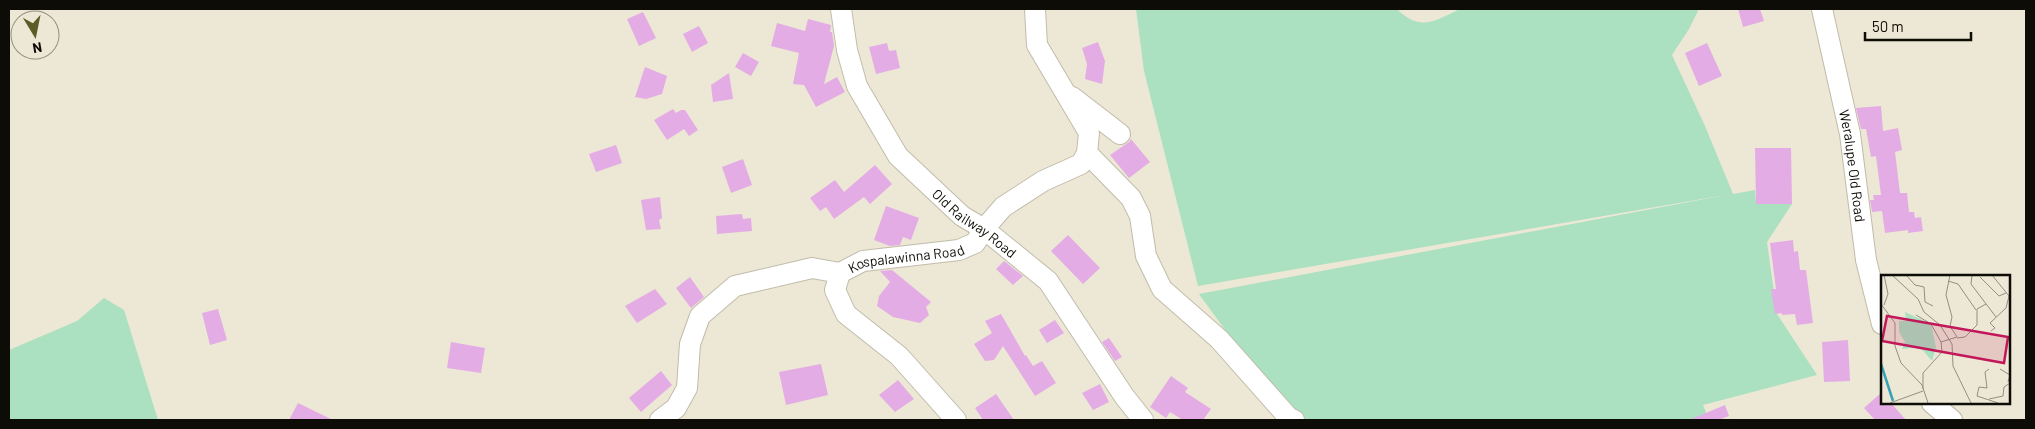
<svg xmlns="http://www.w3.org/2000/svg" width="2035" height="429" font-family="Barlow,sans-serif">
  <rect width="100%" height="100%" fill="#ede7d5"/>
  <!-- green -->
  <path fill="#abe0c1" d="M1136 9H1397C1420 32 1435 21 1460 9H1699L1689 29 1672 55 1705 126 1733 194 1755 190 1756 204H1792L1767 242 1777 314 1817 375 1703 405 1709 420H1294L1289 418 1199 294 1731 194 1198 286 1144 71Z
    M104 298 124 310 158 420H9V350L77 321Z"/>
  <!-- building -->
  <path fill="#e4ace5" d="M1738 9H1760L1764 21 1743 27Z
    M643 12 656 38 639 46 627 19Z
    M808 19 831 25 830 32H832L834 46 824 84 837 77 845 92 816 107 804 85 793 84 799 53 771 46 777 23 805 31Z
    M699 26 708 43 692 52 683 34Z
    M1098 42 1105 61 1102 84 1085 79 1087 64 1082 48Z
    M887 43 889 51 896 50 900 68 876 74 869 47Z
    M1707 43 1722 76 1699 86 1685 53Z
    M743 53 759 62 751 76 735 67Z
    M645 67 667 76 662 94 646 99 635 97Z
    M729 73 733 99 713 102 711 85Z
    M1881 106 1883 131 1898 128 1902 150 1895 152 1900 193H1907L1909 212H1914L1915 218 1921 217 1923 231 1908 233V230L1885 233 1882 211 1872 212 1870 200H1874L1873 195H1881L1876 156 1871 157 1866 129H1861L1856 108Z
    M673 109 676 113 681 110H685L698 130 689 136 684 129 667 140 654 120Z
    M1131 139 1150 162 1129 178 1110 155 1129 142Z
    M616 145 622 163 596 172 589 154Z
    M1755 148H1791L1792 204H1756Z
    M743 159 752 185 731 193 722 167Z
    M875 165 892 184 870 204 864 197 834 219 826 207 820 211 810 198 835 180 844 192Z
    M660 197 662 218 659 220 661 229 646 230 641 200Z
    M886 206 919 218 911 240 903 237 900 245 890 246 874 240Z
    M742 214 743 219 751 218 752 231 717 234 716 216Z
    M1068 235 1100 268 1083 284 1051 251Z
    M1793 240 1794 252 1798 251 1800 270H1806L1813 323 1797 325 1795 314 1782 315V313L1775 314 1771 289H1776L1770 243Z
    M1004 261 1023 276 1013 285 996 269Z
    M892 270 931 302 926 307 929 315 920 323 893 317 877 306 879 296 890 282 880 271Z
    M690 277 704 297 691 308 676 288Z
    M655 289 667 304 637 323 625 306Z
    M218 309 227 340 210 345 202 313Z
    M1001 314 1025 356 1026 355 1033 366 1042 361 1056 383 1035 396 1003 346 994 360 985 361 974 344 992 333 985 321Z
    M1055 320 1064 333 1047 343 1039 330Z
    M1109 338 1122 357 1115 361 1102 342Z
    M1848 340 1850 381 1824 382 1822 342Z
    M451 342 485 348 481 373 447 368Z
    M821 364 828 395 786 405 779 372Z
    M661 371 672 385 641 412 629 398Z
    M1171 376 1188 388 1185 392 1211 409 1203 420H1183L1170 412 1166 418 1150 407Z
    M898 380 914 399 895 412 879 395Z
    M1100 384 1109 402 1093 410 1082 393Z
    M1882 392V403H1891L1906 420H1875L1864 408Z
    M996 394 1014 420H983L975 408Z
    M298 403 333 420H289Z
    M1725 405 1729 416 1718 420H1689Z"/>
  <g fill="none" stroke-linecap="round" stroke-linejoin="round">
    <defs>
      <g id="minor">
        <path id="s1" d="M841 9 847 50 857 86 898 156 962 216 984 229 1048 281 1124 396 1143 420"/>
        <path id="s2" d="M1822 9 1850 134 1866 260 1882 324"/>
        <path d="M1072 97 1120 134"/>
        <path d="M1087 153 1131 198 1140 216 1146 256 1162 289 1219 339 1289 418 1294 420"/>
        <path d="M1932 403 1952 420"/>
        <path d="M660 420 676 408 687 388 690 344 700 316 735 286 812 268 840 273"/>
        <path id="s3" d="M956 420 899 356 846 314 835 290 840 273 863 261 959 250 975 243 984 229 1003 207 1043 181 1081 164 1087 153 1089 133 1037 45 1035 9"/>
      </g>
    </defs>
    <!-- minor casing -->
    <use href="#minor" stroke="#c1bcaa" stroke-width="22"/>
    <!-- minor -->
    <use href="#minor" stroke="#fff" stroke-width="20"/>
  </g>
  <g text-anchor="middle" dominant-baseline="central" stroke-width="4" stroke-linejoin="round" paint-order="stroke">
    <!-- street labels -->
    <g font-size="14" fill="#0d0c06" stroke="#ede7d5">
      <text stroke="none"><textPath href="#s2" startOffset="160">Weralupe Old Road</textPath></text>
      <text stroke="none"><textPath href="#s1" startOffset="262">Old Railway Road</textPath></text>
      <text stroke="none"><textPath href="#s3" startOffset="266">Kospalawinna Road</textPath></text>
    </g>
  </g>
  <!-- overview -->
  <g transform="translate(1881 275)">
    <rect width="129" height="129" fill="#ede7d5"/>
    <path d="M24 37 50 49 55 72 51 86 39 72 21 74 24 67 18 57V46H25Z" fill="#abe0c1"/>
    <path fill="none" stroke="#37a2b7" stroke-width="2.5" d="M0 89 12 126"/>
    <path fill="none" stroke="#938f82" stroke-width="1" d="M3 0 7 19 3 30M11 0 37 24 43 37 59 50 71 69 72 91 90 128M25 0 34 10 43 12 44 27 52 31M91 0 90 9 115 42M99 2 118 21 125 18M67 6 77 9 95 35M0 29 14 48V71L20 88 41 110 47 128M35 40 50 49 60 67M110 56 114 53 109 48 125 33 128 21 111 0M76 63 84 62 96 50V34L105 29M108 94 104 97 106 113 98 112 96 121 117 128M119 94 129 100 127 107M42 114V98L61 77 60 67 76 62 69 51 71 42 65 20 69 0M108 124 122 121 123 112 129 108M9 128 42 116"/>
    <path fill="#c2185b" fill-opacity="0.15" stroke="#c2185b" stroke-width="2.5" d="M6 41 127 62 123 88 1 66Z"/>
    <rect width="129" height="129" fill="none" stroke="#0d0c06" stroke-width="2.5"/>
  </g>
  <!-- border -->
  <rect width="2035" height="429" fill="none" stroke="#0d0c06" stroke-width="20"/>
  <!-- north arrow -->
  <g transform="translate(35 35) rotate(170)"><circle r="24" fill="#ede7d5" stroke="#938f82"/>
  <path d="M0-4L9 19L0 12L-9 19Z" fill="#5c5c29"/>
  <text y="-8" font-size="14" font-weight="bold" text-anchor="middle" fill="#0d0c06">N</text>
  </g>
  <!-- scale -->
  <path d="M1865 32v8h106v-8" fill="none" stroke="#0d0c06" stroke-width="2.5"/>
  <text x="1872" y="32" font-size="15" fill="#0d0c06" stroke="#ede7d5" stroke-width="4" paint-order="stroke">50 m</text>
</svg>
